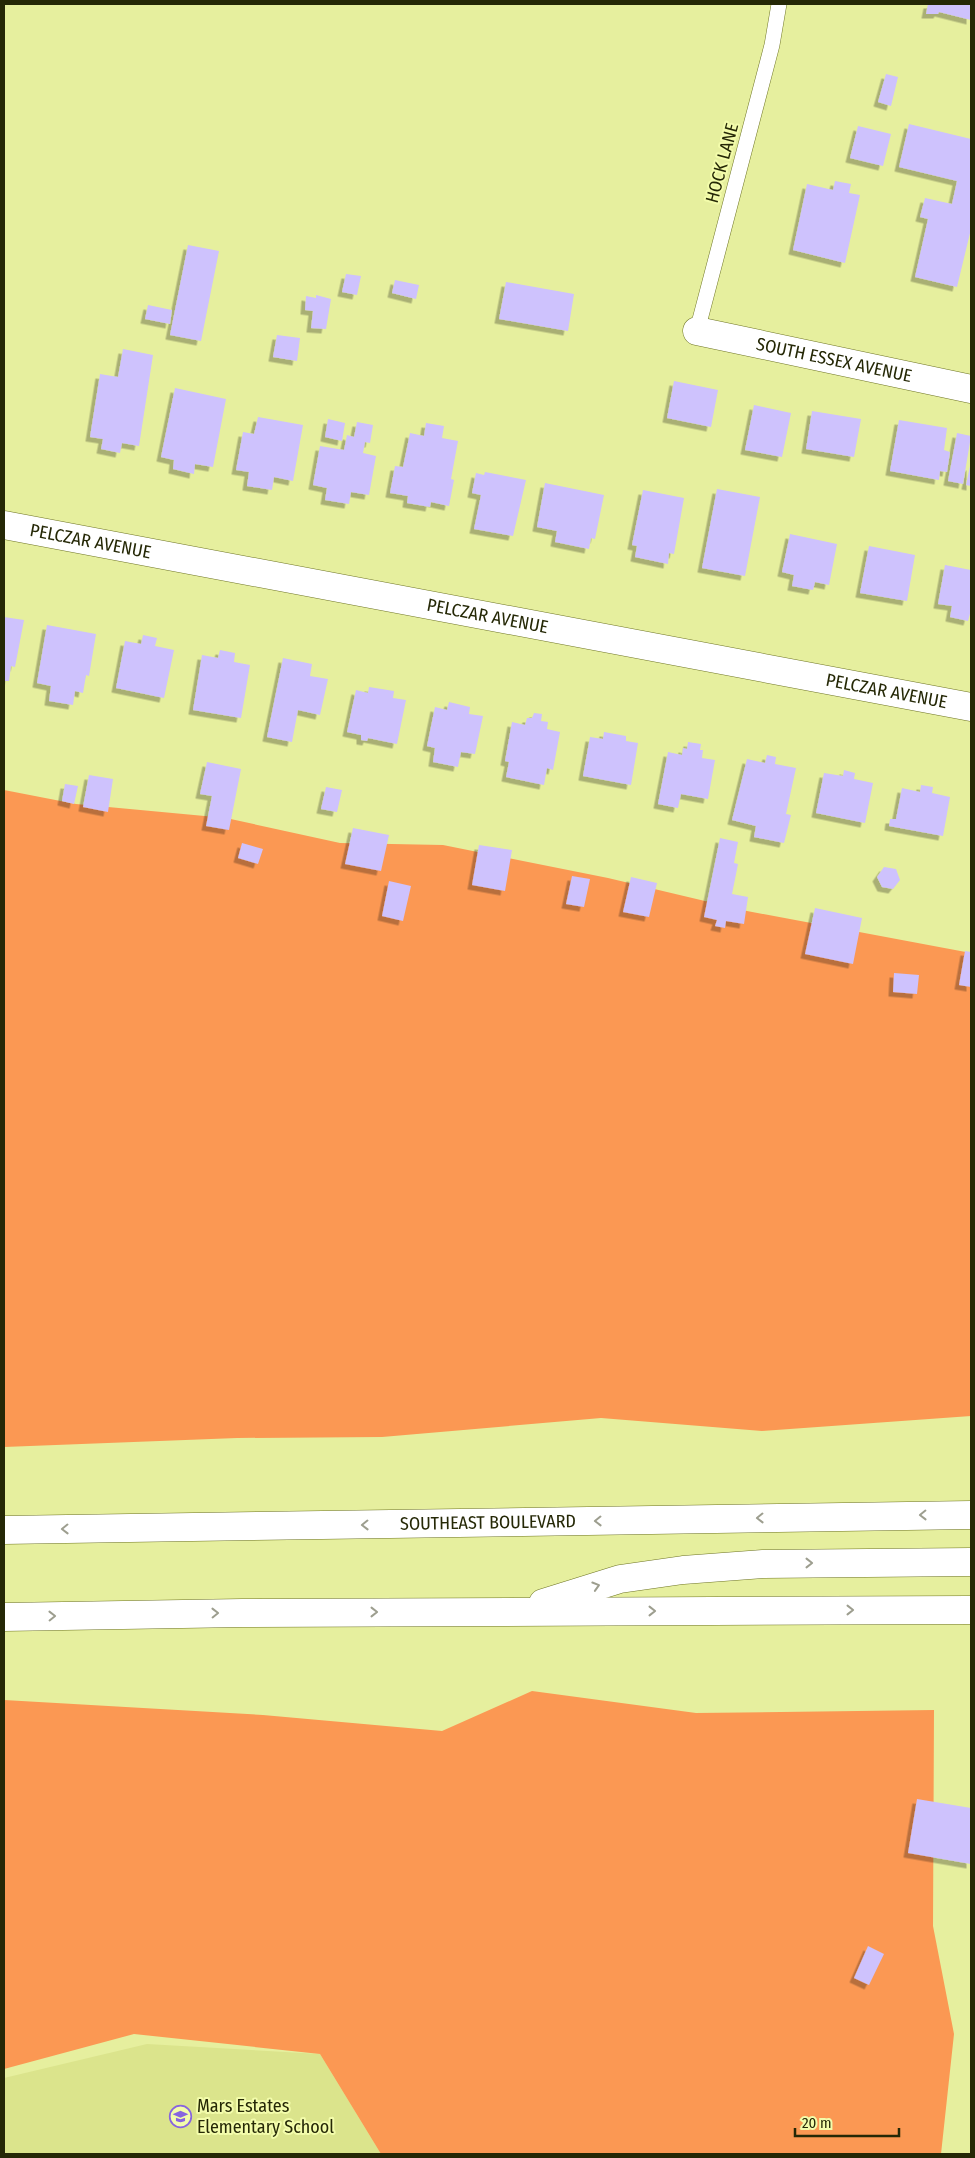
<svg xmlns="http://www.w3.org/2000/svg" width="975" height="2158" font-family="'Fira Sans Condensed',sans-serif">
  <defs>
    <filter id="shadow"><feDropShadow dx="-4.5" dy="4.5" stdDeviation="0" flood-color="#0004"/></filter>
  </defs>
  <rect width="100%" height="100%" fill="#e6ef9e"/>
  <!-- built -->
  <path fill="#dbe48c" d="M147 2044 320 2054 381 2154H4V2078Z"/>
  <!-- forest -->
  <path fill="#fb9853" d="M4 790 76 804 226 818 340 843 443 845 608 878 747 911 971 953V1416L762 1431 601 1418 382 1437 237 1438 4 1447Z
    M532 1691 696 1713 934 1710 933 1926 954 2034 941 2154H381L320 2054 134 2034 4 2069V1700L263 1715 442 1731Z"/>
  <!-- building -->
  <path fill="#cec2fd" filter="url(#shadow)" d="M928 4H971V20L939 12 938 14H926Z
    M886 74 898 77 891 106 878 102Z
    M909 124 971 139V229L957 287 915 277 928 219 920 217 925 198 952 204 957 181 899 167Z
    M858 126 891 134 883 166 850 158Z
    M835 181 851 184 849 193 860 195 845 263 793 250 807 184 833 190Z
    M188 245 219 251 201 341 170 335Z
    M346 274 361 276 357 295 342 292Z
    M395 280 419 285 416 299 392 293Z
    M506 282 574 294 568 331 499 319Z
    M316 295 331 299 326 329 311 328 313 311 305 310 306 296 316 298Z
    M148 305 172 310 170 324 145 319Z
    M277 335 300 338 297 361 273 357Z
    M123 349 153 355 139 446 122 443 120 453 101 449 103 439 90 437 100 374 118 377Z
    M674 381 718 390 711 427 667 418Z
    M175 388 226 399 213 467 195 464 194 474 173 469 174 460 161 457Z
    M754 405 791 413 782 457 745 450Z
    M812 411 861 419 854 457 806 449Z
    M258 417 303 425 293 481 274 477 272 490 247 486 249 472 236 470 243 432 254 434Z
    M328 419 345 423 342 441 325 437Z
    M899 420 947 428 944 450 950 452 947 472 940 471 939 480 890 471Z
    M357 422 373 425 370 443 365 442 363 453 376 456 369 495 351 492 349 504 325 500 327 488 313 485 320 446 344 450 347 435 354 437Z
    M426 423 444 426 442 438 458 441 451 479 454 480 449 506 431 502 430 507 407 503 408 496 390 493 395 466 403 467 410 433 424 436Z
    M957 433 971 436 963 484 948 481Z
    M970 466H971V486L966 485Z
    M485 472 526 480 513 536 474 529 481 495 472 493 476 473 484 475Z
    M545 483 604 495 595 539 591 538 589 549 555 542 557 531 537 527Z
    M717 489 760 497 745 576 702 568Z
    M643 490 684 498 674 554 669 553 668 564 635 557 637 546 632 545Z
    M790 534 837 544 829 585 815 582 813 590 792 586 794 575 782 572Z
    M869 546 915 555 907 601 860 593Z
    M945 565 971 570V610L968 621 950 617 952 606 938 604Z
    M4 617 24 620 15 667 11 666 9 681H4Z
    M47 625 96 634 89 676 86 675 83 693 75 691 73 705 49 701 51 686 37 683Z
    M143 635 157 638 155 646 174 650 164 698 116 688 125 641 141 644Z
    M220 650 235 653 234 662 250 665 241 718 193 710 202 655 218 658Z
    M283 658 312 664 310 676 328 679 320 715 298 710 292 742 267 737Z
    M369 687 394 691 393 698 406 700 397 744 368 738 367 741 361 740V735L347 732 356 690 368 693Z
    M449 702 470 707 469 714 483 716 475 754 461 752 458 767 433 762 435 748 427 746 435 707 447 710Z
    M534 713 542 714 541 721 548 722 547 729 560 732 553 770 547 768 544 785 506 777 509 762 505 761 512 722 525 725 527 718H532Z
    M604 732 626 736V741L638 743 631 785 583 776 590 737 603 739Z
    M688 742 701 744 700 750H703L702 758 715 760 708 799 681 794 678 808 658 804 668 752 682 755 683 748 687 749Z
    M767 755 776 757 775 764 796 768 786 814 791 815 784 843 754 837 756 826 732 820 747 759 765 763Z
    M207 762 241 769 229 830 206 826 212 796 200 794Z
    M844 770 855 773 854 779 873 783 865 823 816 813 824 773 843 776Z
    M89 775 113 779 108 812 83 807Z
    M65 784 78 786 74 804 62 801Z
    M921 785 933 787 932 793 950 797 943 836 889 826 890 819H896L902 788 920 792Z
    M326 787 342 790 337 812 321 809Z
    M353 828 389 835 381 871 345 864Z
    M720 838 738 842 734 863 738 864 732 894 748 897 744 924 726 921 725 928 715 926 717 920 704 917Z
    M242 843 263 849 258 864 238 858Z
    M479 845 512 850 505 891 472 885Z
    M884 867 896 869 900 880 893 889 882 887 877 877Z
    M572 876 590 879 584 907 566 904Z
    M631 877 657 883 649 917 623 912Z
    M389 881 411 886 403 921 382 916Z
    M815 908 862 918 853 964 805 954Z
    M965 951 971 952V987L959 985Z
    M894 973 919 975 917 994 893 992Z
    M917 1799 971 1808V1864L908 1853Z
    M868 1946 884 1954 869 1985 854 1978Z"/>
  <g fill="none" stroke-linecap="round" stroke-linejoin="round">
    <defs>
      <path id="service" d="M697 331 772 45 779 4"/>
      <g id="minor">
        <path id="s1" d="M697 331 971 389"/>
        <path id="s2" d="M4 525 971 707"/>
      </g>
      <g id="secondary">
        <path id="s3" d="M4 1530 971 1515"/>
        <path d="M543 1603 620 1579 683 1570 763 1564 971 1562"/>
        <path d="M4 1617 242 1613 971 1610"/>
      </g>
    </defs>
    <!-- service casing -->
    <use href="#service" stroke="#6f7525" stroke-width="16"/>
    <!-- minor casing -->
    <use href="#minor" stroke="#6f7525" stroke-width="29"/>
    <!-- secondary casing -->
    <use href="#secondary" stroke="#6f7525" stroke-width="29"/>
    <!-- service -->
    <use href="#service" stroke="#fff" stroke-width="15"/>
    <!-- minor -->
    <use href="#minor" stroke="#fff" stroke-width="28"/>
    <!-- secondary -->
    <use href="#secondary" stroke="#fff" stroke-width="28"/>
  </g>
  <!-- one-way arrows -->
  <defs><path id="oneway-chevron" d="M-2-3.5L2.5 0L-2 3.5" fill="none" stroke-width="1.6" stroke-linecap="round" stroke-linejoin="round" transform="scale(1.25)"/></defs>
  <g stroke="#9d9e8f">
    <use href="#oneway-chevron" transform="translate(923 1515) rotate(179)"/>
    <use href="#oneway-chevron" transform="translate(760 1518) rotate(179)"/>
    <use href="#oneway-chevron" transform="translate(598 1521) rotate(179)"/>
    <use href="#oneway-chevron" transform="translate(365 1525) rotate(179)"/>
    <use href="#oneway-chevron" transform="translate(65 1529) rotate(179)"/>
    <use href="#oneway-chevron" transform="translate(809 1563)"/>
    <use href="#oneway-chevron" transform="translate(596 1586) rotate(-17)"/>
    <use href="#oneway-chevron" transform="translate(850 1610)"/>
    <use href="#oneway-chevron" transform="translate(652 1611)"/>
    <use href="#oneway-chevron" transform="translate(374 1612)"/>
    <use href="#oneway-chevron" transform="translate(215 1613) rotate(-1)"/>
    <use href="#oneway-chevron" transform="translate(52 1616) rotate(-1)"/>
  </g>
  <!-- icons -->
  <defs>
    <symbol id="school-ring" viewBox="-11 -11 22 22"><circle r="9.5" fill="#f3fcab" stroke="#8764df" stroke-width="1.5"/><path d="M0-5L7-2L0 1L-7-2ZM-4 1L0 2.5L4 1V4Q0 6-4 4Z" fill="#8764df"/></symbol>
  </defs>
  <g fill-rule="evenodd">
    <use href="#school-ring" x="168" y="2104" width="25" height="25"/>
  </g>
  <g text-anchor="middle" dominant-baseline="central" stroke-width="4" stroke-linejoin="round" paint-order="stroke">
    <!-- street labels -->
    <g font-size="18" fill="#252806" stroke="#f3fcab">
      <text transform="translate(722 163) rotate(-75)">HOCK LANE</text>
      <text stroke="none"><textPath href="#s1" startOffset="140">SOUTH ESSEX AVENUE</textPath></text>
      <text stroke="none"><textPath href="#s2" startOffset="88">PELCZAR AVENUE</textPath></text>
      <text stroke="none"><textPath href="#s2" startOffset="492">PELCZAR AVENUE</textPath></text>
      <text stroke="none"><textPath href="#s2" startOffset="898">PELCZAR AVENUE</textPath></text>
      <text stroke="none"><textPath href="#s3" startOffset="484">SOUTHEAST BOULEVARD</textPath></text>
    </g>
    <!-- poi labels -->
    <g font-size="18" fill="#252806" stroke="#f3fcab" text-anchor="start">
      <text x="197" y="2106">Mars Estates<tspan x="197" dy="21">Elementary School</tspan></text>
    </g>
  </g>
  <!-- border -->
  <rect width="975" height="2158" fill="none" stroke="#252806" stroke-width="10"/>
  <!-- scale -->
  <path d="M795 2128v8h104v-8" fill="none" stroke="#252806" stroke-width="2.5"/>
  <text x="802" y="2128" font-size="15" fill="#252806" stroke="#f3fcab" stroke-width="4" paint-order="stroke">20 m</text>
</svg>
